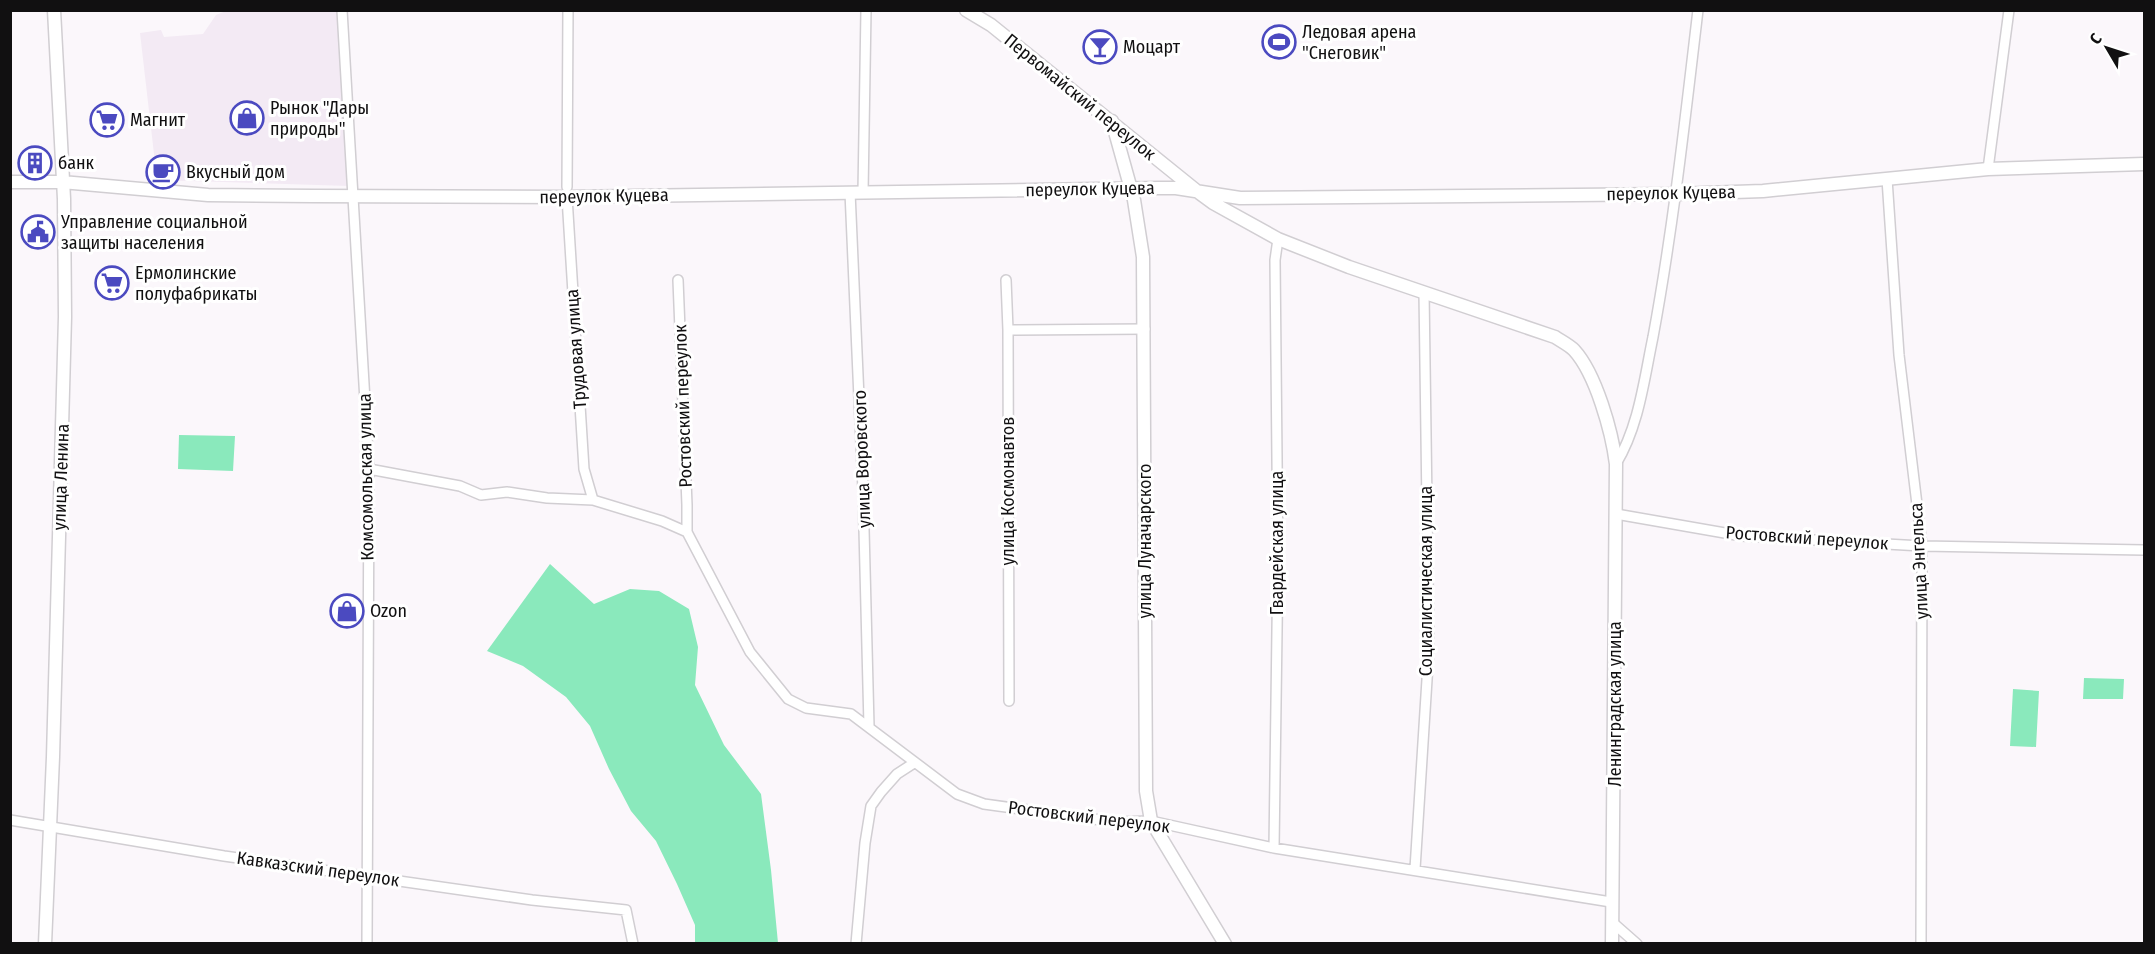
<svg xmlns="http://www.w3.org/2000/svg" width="2155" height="954" font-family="'Fira Sans Condensed',sans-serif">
  <rect width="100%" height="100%" fill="#fbf7fb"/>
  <!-- built -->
  <path fill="#f3eaf4" d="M226 11H338L349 186 157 180 140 33 161 30 164 37 203 34 216 15Z"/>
  <!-- green -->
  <path fill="#8ae9bc" d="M179 435 235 436 233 471 178 469Z
    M550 564 594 604 630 589 659 591 689 609 698 647 695 685 724 745 761 794 771 870 778 943H695V925L677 884 656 841 631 811 609 769 590 726 566 697 523 666 487 651Z
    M2084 678 2124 679 2123 699H2083Z
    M2013 689 2039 691 2036 747 2010 746Z"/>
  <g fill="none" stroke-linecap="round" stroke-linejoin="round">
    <defs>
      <path id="minor" d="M342 10 369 469 367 944
        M1988 169 2009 10
        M1887 179 1899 355 1922 546 1921 944
        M567 187 568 10
        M850 192 863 490 869 726
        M863 192 866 10
        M567 197 584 469 593 500
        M678 280 687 505V532
        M1006 280 1008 330 1009 701
        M1008 330 1145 329
        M1616 464C1639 426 1644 380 1653 337 1673 229 1685 120 1698 10
        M369 469 460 486 481 495 507 492 547 498 593 500 662 521 687 532 750 652 788 699 806 708 851 714 957 794 984 804 1115 822 1151 821 1274 848 1611 902
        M1616 514 1742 536 1922 546 2144 550
        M10 820 224 856 532 900 626 910 633 944
        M1274 848 1278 558 1275 260 1278 239
        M1415 869 1429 648 1424 292
        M1612 922 1637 944
        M856 944 865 843 871 806 881 792 897 774 914 763"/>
      <path id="tertiary" d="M966 10 991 25 1198 192 1213 203 1278 239 1349 267 1555 337C1561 341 1569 345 1574 350 1596 374 1612 432 1616 464L1612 944
        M1112 121 1134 200 1143 257 1146 791 1151 821 1225 944
        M10 182H62L208 195 313 196 567 197 1159 188H1176L1240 198 1676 194 1763 191 1988 169 2144 164
        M45 944 53 757 65 317 64 199 54 10"/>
    </defs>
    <!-- minor casing -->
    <use href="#minor" stroke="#d1ced2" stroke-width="12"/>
    <!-- tertiary casing -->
    <use href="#tertiary" stroke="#d1ced2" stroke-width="15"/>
    <!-- minor -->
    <use href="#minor" stroke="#fff" stroke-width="9"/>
    <!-- tertiary -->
    <use href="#tertiary" stroke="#fff" stroke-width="12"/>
  </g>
  <!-- icons -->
  <defs>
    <symbol id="stadium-ring" viewBox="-11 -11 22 22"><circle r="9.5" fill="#fff" stroke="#4b4ac0" stroke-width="1.5"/><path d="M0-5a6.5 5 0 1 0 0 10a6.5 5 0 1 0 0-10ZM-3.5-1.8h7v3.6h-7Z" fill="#4b4ac0"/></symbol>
    <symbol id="bar-ring" viewBox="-11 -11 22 22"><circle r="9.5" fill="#fff" stroke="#4b4ac0" stroke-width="1.5"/><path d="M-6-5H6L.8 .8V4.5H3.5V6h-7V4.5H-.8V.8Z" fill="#4b4ac0"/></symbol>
    <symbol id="shop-ring" viewBox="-11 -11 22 22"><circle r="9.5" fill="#fff" stroke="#4b4ac0" stroke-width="1.5"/><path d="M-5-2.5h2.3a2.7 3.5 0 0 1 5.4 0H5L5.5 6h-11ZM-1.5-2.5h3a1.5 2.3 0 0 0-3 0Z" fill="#4b4ac0"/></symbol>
    <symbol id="supermarket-ring" viewBox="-11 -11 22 22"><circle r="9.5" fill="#fff" stroke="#4b4ac0" stroke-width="1.5"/><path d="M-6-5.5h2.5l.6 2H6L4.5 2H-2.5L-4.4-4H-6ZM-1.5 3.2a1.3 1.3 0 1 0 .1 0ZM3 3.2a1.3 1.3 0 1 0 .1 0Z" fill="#4b4ac0"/></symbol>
    <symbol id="building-ring" viewBox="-11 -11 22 22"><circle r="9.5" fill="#fff" stroke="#4b4ac0" stroke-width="1.5"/><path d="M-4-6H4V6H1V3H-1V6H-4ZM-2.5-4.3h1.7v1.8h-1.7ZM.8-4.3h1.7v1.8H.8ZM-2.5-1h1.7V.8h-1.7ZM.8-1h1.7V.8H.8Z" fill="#4b4ac0"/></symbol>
    <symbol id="cafe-ring" viewBox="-11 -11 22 22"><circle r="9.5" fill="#fff" stroke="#4b4ac0" stroke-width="1.5"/><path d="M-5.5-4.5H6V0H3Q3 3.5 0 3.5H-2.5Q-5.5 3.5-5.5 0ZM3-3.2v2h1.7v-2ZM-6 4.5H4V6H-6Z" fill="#4b4ac0"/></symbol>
    <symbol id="civic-ring" viewBox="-11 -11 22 22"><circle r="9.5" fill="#fff" stroke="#4b4ac0" stroke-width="1.5"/><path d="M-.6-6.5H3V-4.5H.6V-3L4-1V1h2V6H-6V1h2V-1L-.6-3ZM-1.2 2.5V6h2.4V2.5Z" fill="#4b4ac0"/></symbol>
  </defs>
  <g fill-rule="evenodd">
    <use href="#stadium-ring" x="1260" y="23" width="38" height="38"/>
    <use href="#bar-ring" x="1081" y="28" width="38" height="38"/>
    <use href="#shop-ring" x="228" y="99" width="38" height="38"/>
    <use href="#supermarket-ring" x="88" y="101" width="38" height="38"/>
    <use href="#building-ring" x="16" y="144" width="38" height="38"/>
    <use href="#cafe-ring" x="144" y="153" width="38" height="38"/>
    <use href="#civic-ring" x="19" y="213" width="38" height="38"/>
    <use href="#supermarket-ring" x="93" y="264" width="38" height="38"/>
    <use href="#shop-ring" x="328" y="592" width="38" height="38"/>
  </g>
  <g text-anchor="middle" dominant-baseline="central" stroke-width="6" stroke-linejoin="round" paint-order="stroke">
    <!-- poi labels -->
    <g font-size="18" fill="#111011" stroke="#fff" text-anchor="start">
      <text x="1302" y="32">Ледовая арена<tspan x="1302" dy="21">"Снеговик"</tspan></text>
      <text x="1123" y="47">Моцарт</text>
      <text x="270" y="108">Рынок "Дары<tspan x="270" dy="21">природы"</tspan></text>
      <text x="130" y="120">Магнит</text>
      <text x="58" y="163">банк</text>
      <text x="186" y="172">Вкусный дом</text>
      <text x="61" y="222">Управление социальной<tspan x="61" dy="21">защиты населения</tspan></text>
      <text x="135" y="273">Ермолинские<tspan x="135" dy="21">полуфабрикаты</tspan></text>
      <text x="370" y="611">Ozon</text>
    </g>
    <!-- street labels -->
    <g font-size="18" fill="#111011" stroke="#fff">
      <text transform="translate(1080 97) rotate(39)">Первомайский переулок</text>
      <text transform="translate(1090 189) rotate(-1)">переулок Куцева</text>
      <text transform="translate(1671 193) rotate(-1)">переулок Куцева</text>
      <text transform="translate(604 196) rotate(-1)">переулок Куцева</text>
      <text transform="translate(576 349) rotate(-94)">Трудовая улица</text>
      <text transform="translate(683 406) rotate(-92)">Ростовский переулок</text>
      <text transform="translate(862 459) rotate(-92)">улица Воровского</text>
      <text transform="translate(61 477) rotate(-88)">улица Ленина</text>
      <text transform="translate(366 477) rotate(-91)">Комсомольская улица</text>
      <text transform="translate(1008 491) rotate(-90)">улица Космонавтов</text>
      <text transform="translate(1807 538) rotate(4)">Ростовский переулок</text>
      <text transform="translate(1145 541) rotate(-90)">улица Луначарского</text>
      <text transform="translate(1277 543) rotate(-90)">Гвардейская улица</text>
      <text transform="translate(1919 561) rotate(-93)">улица Энгельса</text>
      <text transform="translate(1426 581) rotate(-90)">Социалистическая улица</text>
      <text transform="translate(1615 704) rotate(-90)">Ленинградская улица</text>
      <text transform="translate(1089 817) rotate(7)">Ростовский переулок</text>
      <text transform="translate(318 869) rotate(8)">Кавказский переулок</text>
    </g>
  </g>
  <!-- border -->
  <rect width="2155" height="954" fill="none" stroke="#111011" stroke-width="24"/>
  <!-- north arrow -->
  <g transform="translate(2107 48) rotate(309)" stroke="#ffffff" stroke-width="4.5" paint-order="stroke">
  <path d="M0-4.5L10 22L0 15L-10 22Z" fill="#111011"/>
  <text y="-9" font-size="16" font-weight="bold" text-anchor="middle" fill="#111011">С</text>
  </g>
</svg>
